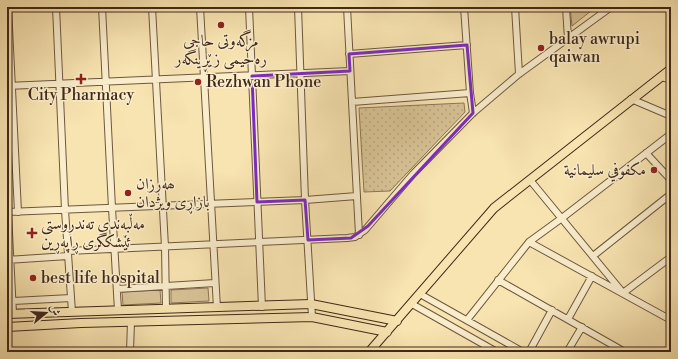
<svg xmlns="http://www.w3.org/2000/svg" width="678" height="359" font-family="'Libre Bodoni',Amiri,serif">
  <defs>
    <pattern id="park-dots" width="8" height="8" patternUnits="userSpaceOnUse"><rect width="8" height="8" fill="#d9c497"/><path d="M2 2h.1M6 6h.1" fill="none" stroke="#bba882" stroke-width="1.8" stroke-linecap="round"/></pattern>
  </defs>
  <rect width="100%" height="100%" fill="#f8e4b1"/>
  <filter id="stains"><feTurbulence type="fractalNoise" baseFrequency=".005" numOctaves="4"/><feColorMatrix values="0 0 0 0 .2 0 0 0 0 .09 0 0 0 0 .02 0 0 0 .5 -.17"/></filter>
  <radialGradient id="worn" r=".72"><stop offset=".6" stop-color="#630" stop-opacity="0"/><stop offset="1" stop-color="#630" stop-opacity=".3"/></radialGradient>
  <!-- park -->
  <path fill="url(#park-dots)" stroke="#8c7658" d="M464 103 465 112 390 191 364 192 359 108Z"/>
  <!-- garden -->
  <path fill="#d9c497" stroke="#8c7658" d="M570 7H596L572 26Z
    M208 288 209 301 171 303V290Z
    M160 290 161 303 123 305 122 292Z"/>
  <g fill="none" stroke-linecap="round" stroke-linejoin="round">
    <defs>
      <path id="minor" d="M8 7 18 212
        M56 7 65 210 72 312
        M102 7 112 208 118 310
        M152 7 165 247 166 308
        M200 7 217 308
        M249 7 262 307
        M298 7 305 200 312 317
        M347 7 359 235
        M464 7 470 93 473 113
        M515 7 519 74
        M566 7 568 39
        M349 54 467 45
        M661 77 671 80
        M7 86 350 71
        M631 99 671 116
        M352 102 470 93
        M646 153 671 180
        M530 180 623 293 671 257
        M7 212 305 200 357 196
        M8 212 13 314
        M529 242 671 320
        M68 251 347 238 355 237 365 230 413 174 473 113 519 74 611 7
        M593 256 671 194
        M7 260 68 256
        M498 280 625 352
        M117 289 215 283
        M420 294 523 352
        M13 301 71 298
        M412 304 497 352
        M568 319 592 276
        M467 320 529 242 562 218 671 134
        M130 352 131 321
        M529 352 552 310
        M567 352 582 327"/>
      <path id="major" d="M7 314 311 304 397 321
        M7 327 81 323 312 317 387 332
        M369 352 494 208 671 69"/>
    </defs>
    <!-- minor casing -->
    <use href="#minor" stroke="#6e573f" stroke-width="8"/>
    <!-- major casing -->
    <use href="#major" stroke="#402819" stroke-width="10"/>
    <!-- minor -->
    <use href="#minor" stroke="#faedcc" stroke-width="6"/>
    <!-- major -->
    <use href="#major" stroke="#f8e4b1" stroke-width="8"/>
  </g>
  <!-- marked area -->
  <path fill="none" stroke="#7b2cbf" stroke-width="3" stroke-linejoin="round" d="M467 45 473 113 368 226 351 238 308 240 305 200 257 202 252 76 350 71 349 54Z"/>
  <!-- markers -->
  <g fill="#8f2418" stroke="#faedcc" stroke-width="1.5">
    <circle cx="221" cy="25" r="4"/>
    <circle cx="541" cy="48" r="4"/>
    <path d="M79 73h4v4h4v4h-4v4h-4v-4h-4v-4h4z"/>
    <circle cx="198" cy="82" r="4"/>
    <circle cx="654" cy="170" r="4"/>
    <circle cx="128" cy="193" r="4"/>
    <path d="M30 227h4v4h4v4h-4v4h-4v-4h-4v-4h4z"/>
    <circle cx="33" cy="278" r="4"/>
  </g>
  <g text-anchor="middle" dominant-baseline="central" stroke-width="3" stroke-linejoin="round" paint-order="stroke">
    <!-- poi labels -->
    <g font-size="16" fill="#402819" stroke="#faedcc" text-anchor="start">
      <text x="549" y="39">balay awrupi<tspan x="549" dy="18">qaiwan</tspan></text>
      <text x="221" y="41" text-anchor="middle">مزگەوتی حاجی<tspan x="221" dy="18">رەحیمی زێڕینگەر</tspan></text>
      <text x="206" y="82">Rezhwan Phone</text>
      <text x="81" y="95" text-anchor="middle">City Pharmacy</text>
      <text x="646" y="170" text-anchor="end">مكفوفي سليمانية</text>
      <text x="136" y="184">ھەرزان<tspan x="136" dy="18">بازاڕی ویژدان</tspan></text>
      <text x="41" y="224">مەڵبەندی تەندروستی<tspan x="41" dy="18">ئێشکگری ڕاپەڕین</tspan></text>
      <text x="41" y="278">best life hospital</text>
    </g>
  </g>
  <!-- margin -->
  <rect width="678" height="359" fill="none" stroke="#f8e4b1" stroke-width="24"/>
  <rect x="8" y="8" width="662" height="343" fill="none" stroke="#402819" stroke-width="2"/>
  <rect x="12" y="12" width="654" height="335" fill="none" stroke="#402819"/>
  <!-- north arrow -->
  <g transform="translate(46 313) rotate(72)" stroke="#faedcc" stroke-width="3" paint-order="stroke">
  <path d="M0-3L7 15L0 10L-7 15Z" fill="#402819"/>
  <text y="-6" font-size="11" font-weight="bold" text-anchor="middle" fill="#402819">ش</text>
  </g>
  <rect width="100%" height="100%" filter="url(#stains)"/>
  <rect width="100%" height="100%" fill="url(#worn)"/>
</svg>
